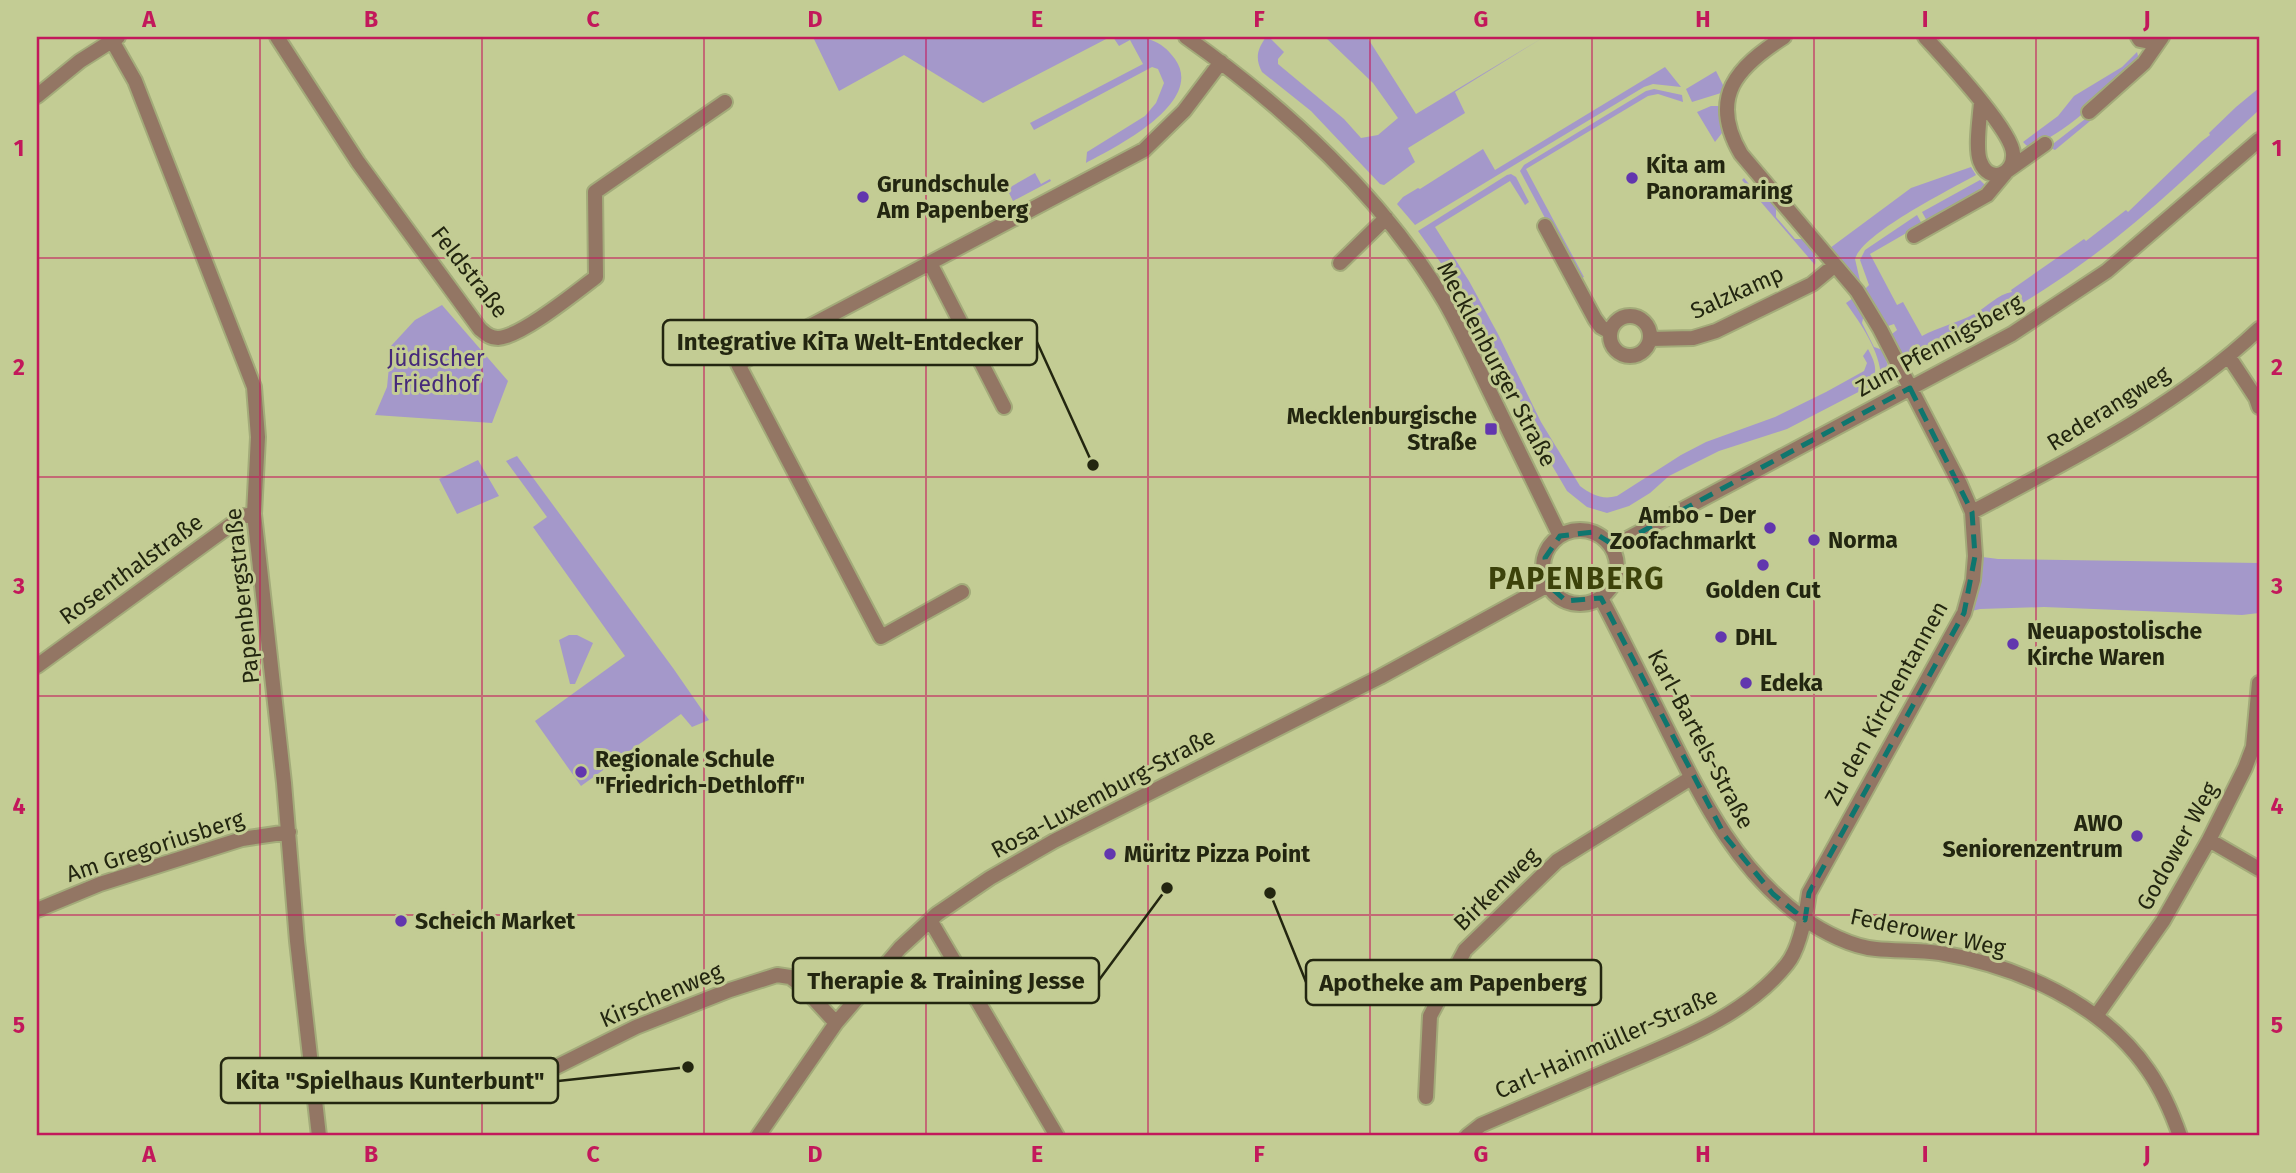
<svg xmlns="http://www.w3.org/2000/svg" width="2296" height="1173" font-family="'Fira Sans',sans-serif">
  <rect width="100%" height="100%" fill="#c3cc94"/>
  <!-- green -->
  <path fill="#a498ca" d="M813 37H1110L983 103 904 55 839 91Z
    M1113 37C1139 37 1158 35 1175 59 1206 103 1114 148 1086 163L1087 152 1145 116 1156 103 1164 83 1158 69 1152 67 1034 130 1030 123 1143 64 1130 40 1119 46Z
    M1266 37H1269L1284 52 1278 59V64L1344 119 1361 138 1378 135 1398 118 1373 83 1325 37H1367L1416 114 1544 37 1455 92 1465 113 1408 148 1415 162 1384 185 1380 184 1311 111 1262 72C1255 58 1257 50 1266 37Z
    M2137 52 2139 60C2106 93 2073 129 2029 148L2023 142 2058 116 2074 96 2122 67Z
    M1665 67 1681 87 1653 84 1644 87 1415 225 1397 204 1403 197 1418 188 1420 189 1483 149 1495 170Z
    M1716 71 1724 87 1721 93 1692 102 1686 89Z
    M2259 88V110C2201 163 2144 220 2080 265 2028 303 1971 333 1914 363L1901 352 1892 334 1897 330 1894 324 1888 326 1865 289 1869 285 1860 260 1865 250 1917 215 1922 224 1870 254 1897 305 1903 302 1922 336C1939 327 1957 323 1974 314 1987 307 1998 294 2012 292L2011 290 2084 239 2086 241 2126 210 2128 212 2202 141 2210 135 2209 133 2236 107Z
    M1654 89 1682 95 1683 102 1658 94 1648 96 1526 169 1584 277 1580 279 1549 219 1545 218 1520 171 1524 165 1646 91Z
    M1711 106H1719L1722 133 1715 142 1697 112Z
    M2098 109 2101 112 2055 150 2049 147Z
    M1971 167 1976 175C1949 190 1863 233 1855 259L1861 285 1830 248 1911 188Z
    M1035 173 1041 184 1050 179 1051 181 1013 201 1007 189Z
    M1511 174 1516 177 1529 202 1525 205 1510 181 1435 227 1469 281 1498 334 1541 422 1580 486C1592 495 1602 500 1617 496L1681 455 1706 442 1775 417 1826 392 1864 371 1867 363 1863 356 1868 349C1876 364 1879 373 1868 387L1787 429 1719 451 1669 476 1650 493 1629 506 1607 513 1587 507 1567 491 1533 433 1516 390H1514L1460 290 1418 231 1507 175Z
    M1744 178 1763 201 1771 202 1776 208V217L1795 239H1803C1811 247 1817 254 1815 265L1742 180Z
    M1980 180 1986 186 1983 191 1927 221 1922 212Z
    M1853 298 1864 314 1862 323 1874 347 1883 350 1888 366V377H1881C1880 351 1861 324 1846 303Z
    M442 305 508 381 492 423 375 415 387 387 391 346 415 320Z
    M517 456 673 668 709 720 692 727 681 714 581 786 535 721 625 656 533 527 547 517 506 461Z
    M478 460 499 496 457 514 439 479Z
    M1975 556 1998 559 2259 563V613L2242 615 2044 607 1980 609 1964 613Z
    M569 635H577L593 643 575 684H570L559 640Z"/>
  <g fill="none" stroke-linecap="round" stroke-linejoin="round">
    <defs>
      <path id="minor" d="M110 37 135 81 254 387 258 437 254 514 284 783 297 941 319 1136
        M277 37 358 162 480 329C486 334 490 338 498 338 521 337 576 292 596 277L595 192 725 102
        M1186 37C1284 106 1384 198 1445 302 1461 330 1474 359 1488 388 1512 437 1536 487 1560 536
        M1925 37C1944 58 2011 129 2013 153 2015 175 1989 185 1980 161 1975 147 1980 118 1981 102
        M2138 37 2140 40 2150 42 2160 37
        M37 96 80 61 118 37
        M2089 112 2144 63 2162 37
        M1545 226 1595 319 1601 327 1610 332
        M1914 236 1987 195 2007 171 2045 144
        M930 263 1004 407
        M1340 263 1386 218
        M1610 336a20 20 0 1 1 40 0a20 20 0 1 1-40 0Z
        M1650 339 1693 338 1716 331 1812 284 1835 265
        M2229 357 2256 398 2259 407
        M1972 512C2072 459 2176 407 2259 329
        M1543 567a37 37 0 1 1 74 0a37 37 0 1 1-74 0Z
        M1612 547 2012 334 2107 271 2259 140
        M962 592 881 637 738 364 1144 150 1184 111 1221 62
        M37 666 243 516 254 514
        M2209 840 2259 869
        M37 910 100 884 242 839 289 832
        M930 920 1057 1136
        M2096 1016 2163 921 2209 840 2245 768 2253 747 2259 683
        M491 1092 554 1068 636 1027 730 990 777 975 790 977 802 986 836 1023
        M1426 1097 1430 1016 1465 950 1557 861 1691 778
        M758 1136 836 1023 900 948 937 914 990 878 1054 841 1380 677 1548 585
        M1467 1136 1481 1125C1525 1106 1570 1087 1614 1068 1674 1042 1745 1017 1787 964 1800 948 1806 914 1809 893L1964 613 1973 580 1975 556 1972 512 1960 484 1880 329 1857 291 1741 154C1708 97 1737 67 1784 37"/>
      <path id="tertiary" d="M1601 598C1624 642 1646 687 1668 731 1704 803 1737 870 1803 918 1823 932 1852 947 1876 949 1897 951 1919 950 1940 953 2018 966 2102 1003 2148 1070 2162 1090 2172 1113 2180 1136"/>
    </defs>
    <!-- minor casing -->
    <use href="#minor" stroke="#a3ab7a" stroke-width="18"/>
    <!-- tertiary casing -->
    <use href="#tertiary" stroke="#a3ab7a" stroke-width="18"/>
    <!-- minor -->
    <use href="#minor" stroke="#937664" stroke-width="14"/>
    <!-- tertiary -->
    <use href="#tertiary" stroke="#937664" stroke-width="14"/>
  </g>
  <!-- marked area -->
  <path fill="none" stroke="#0f766e" stroke-width="5" stroke-dasharray="14 9" stroke-linejoin="round" d="M1910 388 1972 512 1975 556 1964 613 1809 893 1805 920 1773 894 1725 836 1601 598 1566 601 1548 585 1545 558 1560 536 1593 532 1615 546Z"/>
  <!-- grid -->
  <path fill="none" stroke="#c2185b" stroke-width="2" stroke-opacity="0.55" d="M260 37V1136M482 37V1136M704 37V1136M926 37V1136M1148 37V1136M1370 37V1136M1592 37V1136M1814 37V1136M2036 37V1136M37 258H2259M37 477H2259M37 696H2259M37 915H2259"/>
  <!-- markers -->
  <g fill="#6236ae" stroke="#c3cc94" stroke-width="2.5">
    <circle cx="1632" cy="178" r="7"/>
    <circle cx="863" cy="197" r="7"/>
    <rect x="1484" y="422" width="14" height="14" rx="3.5"/>
    <circle cx="1770" cy="528" r="7"/>
    <circle cx="1814" cy="540" r="7"/>
    <circle cx="1763" cy="565" r="7"/>
    <circle cx="1721" cy="637" r="7"/>
    <circle cx="2013" cy="644" r="7"/>
    <circle cx="1746" cy="683" r="7"/>
    <circle cx="581" cy="772" r="7"/>
    <circle cx="2137" cy="836" r="7"/>
    <circle cx="1110" cy="854" r="7"/>
    <circle cx="401" cy="921" r="7"/>
  </g>
  <g text-anchor="middle" dominant-baseline="central" stroke-width="6" stroke-linejoin="round" paint-order="stroke">
    <!-- poi labels -->
    <g font-size="23" font-weight="bold" fill="#232610" stroke="#c3cc94" text-anchor="start">
      <text x="1646" y="165">Kita am<tspan x="1646" dy="26">Panoramaring</tspan></text>
      <text x="877" y="184">Grundschule<tspan x="877" dy="26">Am Papenberg</tspan></text>
      <text x="1477" y="416" text-anchor="end">Mecklenburgische<tspan x="1477" dy="26">Straße</tspan></text>
      <text x="1756" y="515" text-anchor="end">Ambo - Der<tspan x="1756" dy="26">Zoofachmarkt</tspan></text>
      <text x="1828" y="540">Norma</text>
      <text x="1763" y="590" text-anchor="middle">Golden Cut</text>
      <text x="2027" y="631">Neuapostolische<tspan x="2027" dy="26">Kirche Waren</tspan></text>
      <text x="1735" y="637">DHL</text>
      <text x="1760" y="683">Edeka</text>
      <text x="595" y="759">Regionale Schule<tspan x="595" dy="26">"Friedrich-Dethloff"</tspan></text>
      <text x="2123" y="823" text-anchor="end">AWO<tspan x="2123" dy="26">Seniorenzentrum</tspan></text>
      <text x="1124" y="854">Müritz Pizza Point</text>
      <text x="415" y="921">Scheich Market</text>
    </g>
    <!-- street labels -->
    <g font-size="23" fill="#232610" stroke="#c3cc94">
      <text transform="translate(470 272) rotate(52)">Feldstraße</text>
      <text transform="translate(1737 292) rotate(-24)">Salzkamp</text>
      <text transform="translate(1939 345) rotate(-29)">Zum Pfennigsberg</text>
      <text transform="translate(1497 364) rotate(62)">Mecklenburger Straße</text>
      <text transform="translate(2108 408) rotate(-32)">Rederangweg</text>
      <text transform="translate(131 569) rotate(-36)">Rosenthalstraße</text>
      <text transform="translate(242 596) rotate(-96)">Papenbergstraße</text>
      <text transform="translate(1886 703) rotate(-61)">Zu den Kirchentannen</text>
      <text transform="translate(1701 739) rotate(62)">Karl-Bartels-Straße</text>
      <text transform="translate(1103 793) rotate(-28)">Rosa-Luxemburg-Straße</text>
      <text transform="translate(155 846) rotate(-18)">Am Gregoriusberg</text>
      <text transform="translate(2177 846) rotate(-61)">Godower Weg</text>
      <text transform="translate(1496 889) rotate(-44)">Birkenweg</text>
      <text transform="translate(1928 932) rotate(12)">Federower Weg</text>
      <text transform="translate(661 995) rotate(-23)">Kirschenweg</text>
      <text transform="translate(1606 1043) rotate(-24)">Carl-Hainmüller-Straße</text>
    </g>
    <!-- park labels -->
    <g font-size="23" fill="#462a7a" stroke="#c3cc94">
      <text x="436" y="358">Jüdischer<tspan x="436" dy="26">Friedhof</tspan></text>
    </g>
    <!-- district labels -->
    <g font-size="30" font-weight="bold" letter-spacing="2" fill="#3c420a" stroke="#c3cc94">
      <text x="1577" y="579">PAPENBERG</text>
    </g>
  </g>
  <!-- callouts -->
  <path fill="none" stroke="#232610" stroke-width="2.5" d="M1093 465L1037 342M1167 888L1099 980M1270 893L1306 982M688 1067L558 1081"/>
  <g fill="#232610" stroke="#c3cc94" stroke-width="2.5">
    <circle cx="1093" cy="465" r="7"/>
    <circle cx="1167" cy="888" r="7"/>
    <circle cx="1270" cy="893" r="7"/>
    <circle cx="688" cy="1067" r="7"/>
  </g>
  <g fill="#c3cc94" stroke="#232610" stroke-width="2.5">
    <rect x="663" y="320" width="374" height="45" rx="7"/>
    <rect x="793" y="958" width="306" height="45" rx="7"/>
    <rect x="1306" y="960" width="295" height="45" rx="7"/>
    <rect x="221" y="1058" width="337" height="45" rx="7"/>
  </g>
  <g font-size="24" text-anchor="middle" font-weight="bold" fill="#232610">
    <text x="850" y="350">Integrative KiTa Welt-Entdecker</text>
    <text x="946" y="989">Therapie &amp; Training Jesse</text>
    <text x="1453" y="991">Apotheke am Papenberg</text>
    <text x="390" y="1089">Kita "Spielhaus Kunterbunt"</text>
  </g>
  <!-- border -->
  <rect width="2296" height="1173" fill="none" stroke="#c3cc94" stroke-width="77"/>
  <rect x="38" y="38" width="2220" height="1096" fill="none" stroke="#c2185b" stroke-width="2.5"/>
  <g font-size="23" text-anchor="middle" font-weight="bold" fill="#c2185b">
    <text x="149" y="27">A</text>
    <text x="371" y="27">B</text>
    <text x="593" y="27">C</text>
    <text x="815" y="27">D</text>
    <text x="1037" y="27">E</text>
    <text x="1259" y="27">F</text>
    <text x="1481" y="27">G</text>
    <text x="1703" y="27">H</text>
    <text x="1925" y="27">I</text>
    <text x="2147" y="27">J</text>
    <text x="19" y="156">1</text>
    <text x="2277" y="156">1</text>
    <text x="19" y="375">2</text>
    <text x="2277" y="375">2</text>
    <text x="19" y="594">3</text>
    <text x="2277" y="594">3</text>
    <text x="19" y="814">4</text>
    <text x="2277" y="814">4</text>
    <text x="19" y="1033">5</text>
    <text x="2277" y="1033">5</text>
    <text x="149" y="1162">A</text>
    <text x="371" y="1162">B</text>
    <text x="593" y="1162">C</text>
    <text x="815" y="1162">D</text>
    <text x="1037" y="1162">E</text>
    <text x="1259" y="1162">F</text>
    <text x="1481" y="1162">G</text>
    <text x="1703" y="1162">H</text>
    <text x="1925" y="1162">I</text>
    <text x="2147" y="1162">J</text>
  </g>
</svg>
